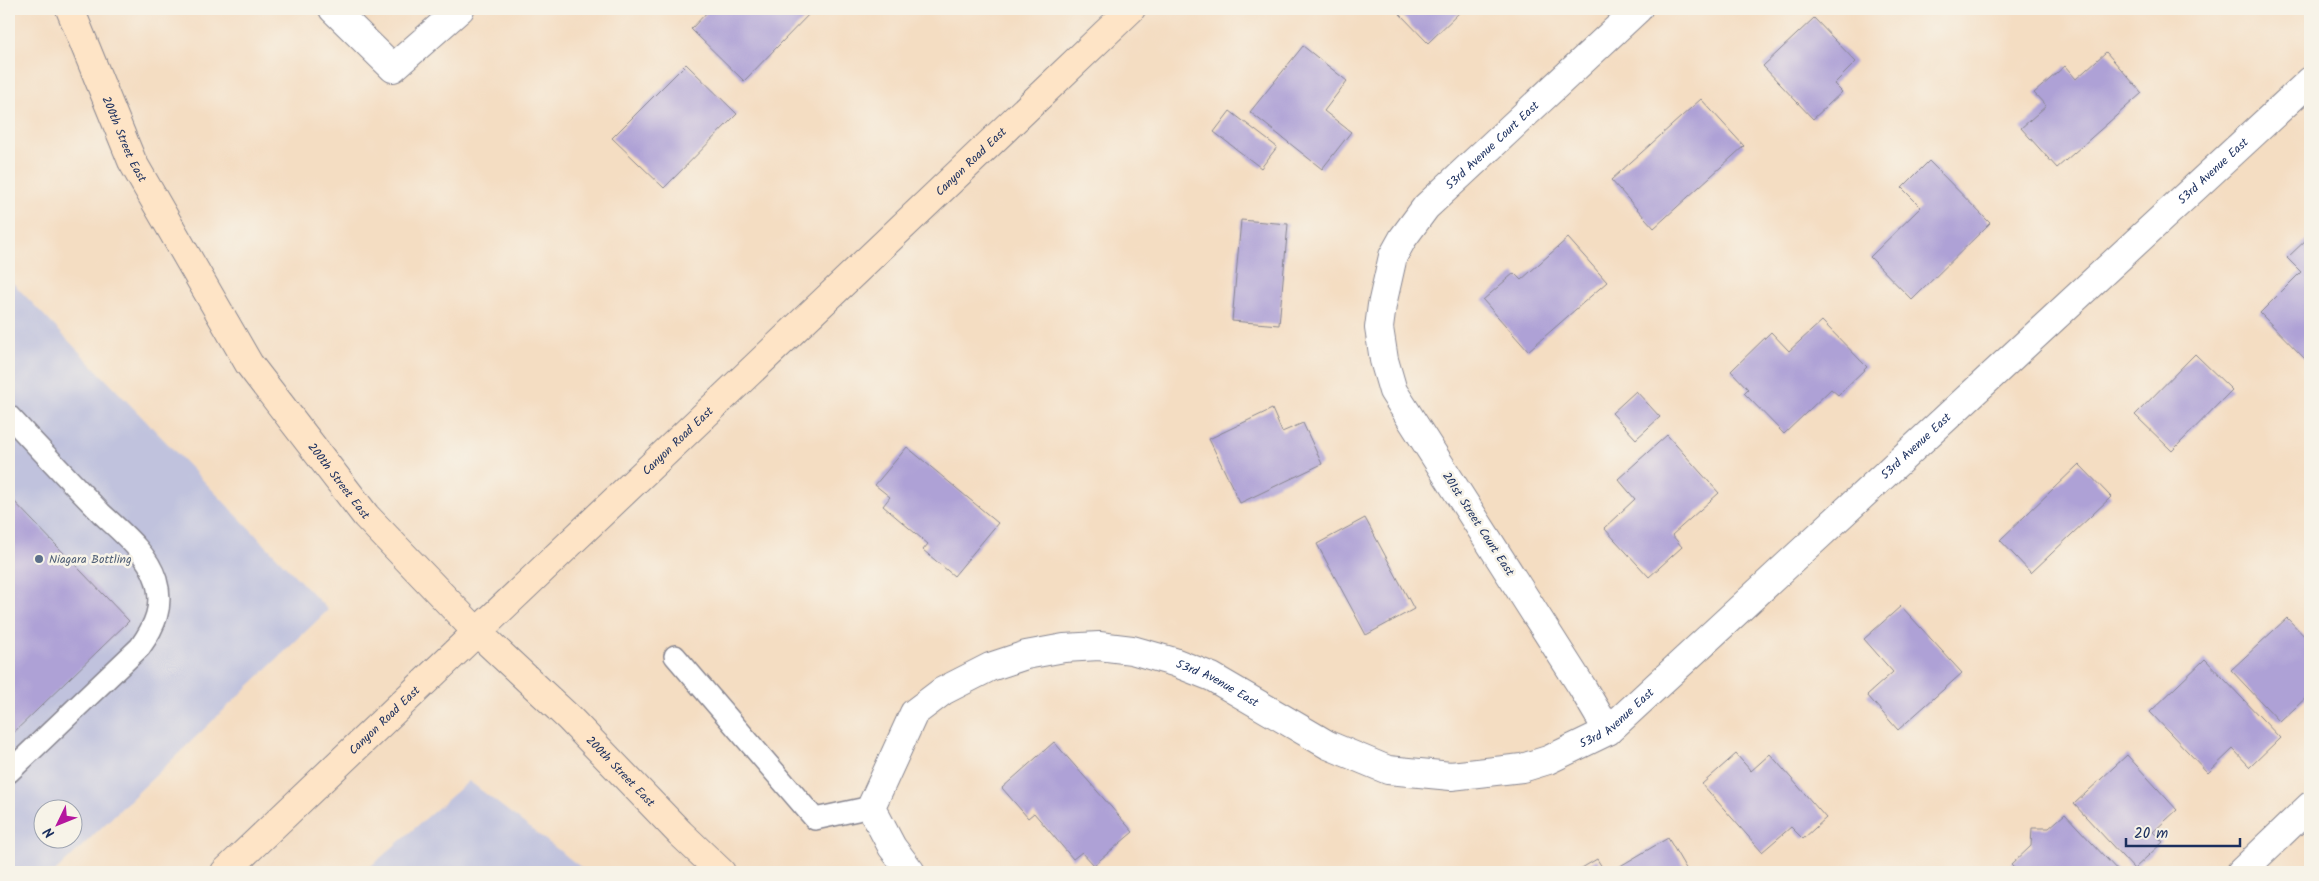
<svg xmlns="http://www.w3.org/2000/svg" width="2319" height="881" font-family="Kalam,sans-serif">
  <rect width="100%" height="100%" fill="#f7f3e8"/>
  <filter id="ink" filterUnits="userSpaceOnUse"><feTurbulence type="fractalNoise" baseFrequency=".02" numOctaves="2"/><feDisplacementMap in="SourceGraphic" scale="10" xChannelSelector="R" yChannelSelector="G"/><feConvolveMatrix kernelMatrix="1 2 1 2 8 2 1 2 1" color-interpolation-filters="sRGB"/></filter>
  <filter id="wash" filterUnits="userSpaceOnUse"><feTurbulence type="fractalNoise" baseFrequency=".0096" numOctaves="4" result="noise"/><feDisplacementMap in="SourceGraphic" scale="20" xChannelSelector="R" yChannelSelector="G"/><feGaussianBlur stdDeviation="1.12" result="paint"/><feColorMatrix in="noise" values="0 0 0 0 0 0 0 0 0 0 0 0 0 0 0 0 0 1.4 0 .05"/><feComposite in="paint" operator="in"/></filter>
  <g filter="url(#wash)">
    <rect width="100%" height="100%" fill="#f4ddc2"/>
    <!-- industrial -->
    <path fill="#c0c2dd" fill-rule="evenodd" d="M9 279 328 610 55 872H9ZM42 808H72V838H42Z
      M469 781 587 872H364Z"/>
    <g id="blocks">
      <!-- building -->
      <path fill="#aea1d6" d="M710 9H814L744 81 691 29Z
        M1404 9H1463L1428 43 1399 13Z
        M1814 18 1856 62 1834 84 1842 92 1813 119 1763 66Z
        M1303 46 1347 81 1324 111 1351 132 1322 169 1250 112Z
        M2106 52 2142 93 2057 168 2021 128 2046 106 2034 93 2065 66 2076 79Z
        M686 64 737 114 664 188 612 138Z
        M1701 99 1744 146 1654 228 1611 180Z
        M1230 111 1277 147 1261 168 1214 132Z
        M1929 161 1990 223 1912 300 1870 257 1921 207 1902 188Z
        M1241 220 1288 224 1279 325 1232 321Z
        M2310 236V362L2309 363 2260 313 2301 272 2287 258Z
        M1568 238 1607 282 1528 351 1483 300 1514 273 1521 280Z
        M1822 321 1867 367 1838 395 1831 389 1784 434 1744 393 1748 389 1731 371 1771 332 1789 351Z
        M2195 354 2232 390 2172 451 2135 415Z
        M1636 391 1660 417 1636 439 1612 413Z
        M1272 409 1282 432 1303 423 1322 464 1240 503 1209 439Z
        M1667 435 1719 493 1672 535 1682 547 1649 577 1604 528 1635 499 1618 479Z
        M907 447 998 523 954 576 923 550 928 544 883 506 890 497 875 485Z
        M2079 464 2111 497 2031 573 2000 540Z
        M9 496 129 621 9 737Z
        M1365 518 1414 609 1366 635 1317 544Z
        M1901 606 1962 673 1898 730 1867 695 1893 672 1864 639Z
        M2287 618 2310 642V694L2280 722 2231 670Z
        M2205 659 2280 738 2250 767 2233 749 2208 773 2150 712Z
        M1054 742 1133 832 1094 865 1082 852 1073 859 1034 813 1028 818 1002 788Z
        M1736 754 1751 771 1770 754 1826 818 1803 839 1791 827 1762 852 1702 784Z
        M2127 755 2177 810 2153 832 2163 842 2134 869 2074 804Z
        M2065 814 2119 872H2018L2011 865 2031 846 2032 828H2049Z
        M1668 838 1688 872H1610Z
        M1597 859 1605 872H1575Z"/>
    </g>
  </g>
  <g filter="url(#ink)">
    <use href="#blocks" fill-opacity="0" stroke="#888690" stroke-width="1"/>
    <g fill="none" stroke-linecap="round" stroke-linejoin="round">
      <defs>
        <path id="lane" d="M9 416C39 448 70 481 101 513 121 532 147 552 156 580 164 606 155 626 140 647L9 772
          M675 656 815 819 871 807"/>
        <g id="street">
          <path d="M333 9 393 68 460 9"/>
          <path id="s1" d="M1608 731 1582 687 1393 391 1384 360 1379 328 1382 305 1393 256 1403 238 1426 207 1638 9"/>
          <path id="s2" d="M911 872 892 847 871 807 914 713 943 691 990 667 1026 655 1064 648 1099 646 1132 650 1174 662 1212 677 1328 745 1388 770 1451 776 1522 768 1548 760 1608 731 2310 81"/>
          <path d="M2241 872 2310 806"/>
        </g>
        <g id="secondary">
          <path id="s3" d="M70 9 132 161 249 364 366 516 477 632 569 718 680 833 721 872"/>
          <path id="s4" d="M225 872 1131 9"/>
        </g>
      </defs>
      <!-- lane casing -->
      <use href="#lane" stroke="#888690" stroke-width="24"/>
      <!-- street casing -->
      <use href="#street" stroke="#888690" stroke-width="30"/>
      <!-- secondary casing -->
      <use href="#secondary" stroke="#888690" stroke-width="30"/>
      <!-- lane -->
      <use href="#lane" stroke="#fff" stroke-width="21"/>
      <!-- street -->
      <use href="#street" stroke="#fff" stroke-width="28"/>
      <!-- secondary -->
      <use href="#secondary" stroke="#fee4c6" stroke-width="28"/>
    </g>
  </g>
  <!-- markers -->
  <circle fill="#5c6f8a" stroke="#f7f3e8" stroke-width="2" cx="39" cy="559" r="5"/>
  <g text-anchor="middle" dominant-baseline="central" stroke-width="5" stroke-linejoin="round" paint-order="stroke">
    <!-- street labels -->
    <g font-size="12" fill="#1b2f5e" stroke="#f7f3e8">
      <text stroke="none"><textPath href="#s3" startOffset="141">200th Street East</textPath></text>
      <text stroke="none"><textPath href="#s1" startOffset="690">53rd Avenue Court East</textPath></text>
      <text stroke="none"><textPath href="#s4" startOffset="1030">Canyon Road East</textPath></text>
      <text stroke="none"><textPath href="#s2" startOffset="1751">53rd Avenue East</textPath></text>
      <text stroke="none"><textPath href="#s4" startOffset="625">Canyon Road East</textPath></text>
      <text stroke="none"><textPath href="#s2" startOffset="1346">53rd Avenue East</textPath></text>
      <text stroke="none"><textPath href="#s3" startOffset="546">200th Street East</textPath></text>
      <text transform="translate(1478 524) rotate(57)">201st Street Court East</text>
      <text stroke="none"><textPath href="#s2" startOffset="506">53rd Avenue East</textPath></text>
      <text stroke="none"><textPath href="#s2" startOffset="941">53rd Avenue East</textPath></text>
      <text stroke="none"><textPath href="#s4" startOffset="220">Canyon Road East</textPath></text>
      <text stroke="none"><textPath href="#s3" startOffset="951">200th Street East</textPath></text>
    </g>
    <!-- service labels -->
    <g font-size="12" fill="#4e5e75" stroke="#f7f3e8" text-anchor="start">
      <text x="49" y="559">Niagara Bottling</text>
    </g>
  </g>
  <!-- margin -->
  <rect width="2319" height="881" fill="none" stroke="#f7f3e8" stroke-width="30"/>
  <!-- north arrow -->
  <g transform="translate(58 824) rotate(227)"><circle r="24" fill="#f7f3e8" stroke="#9fa5b1"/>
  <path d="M0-4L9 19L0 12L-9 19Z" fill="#b5179e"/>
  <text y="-8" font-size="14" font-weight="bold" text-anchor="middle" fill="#1b2f5e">N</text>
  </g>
  <!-- scale -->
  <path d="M2126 838v8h114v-8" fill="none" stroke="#1b2f5e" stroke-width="2.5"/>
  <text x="2134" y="838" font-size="15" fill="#1b2f5e" stroke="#f7f3e8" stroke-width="4" paint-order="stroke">20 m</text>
</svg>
